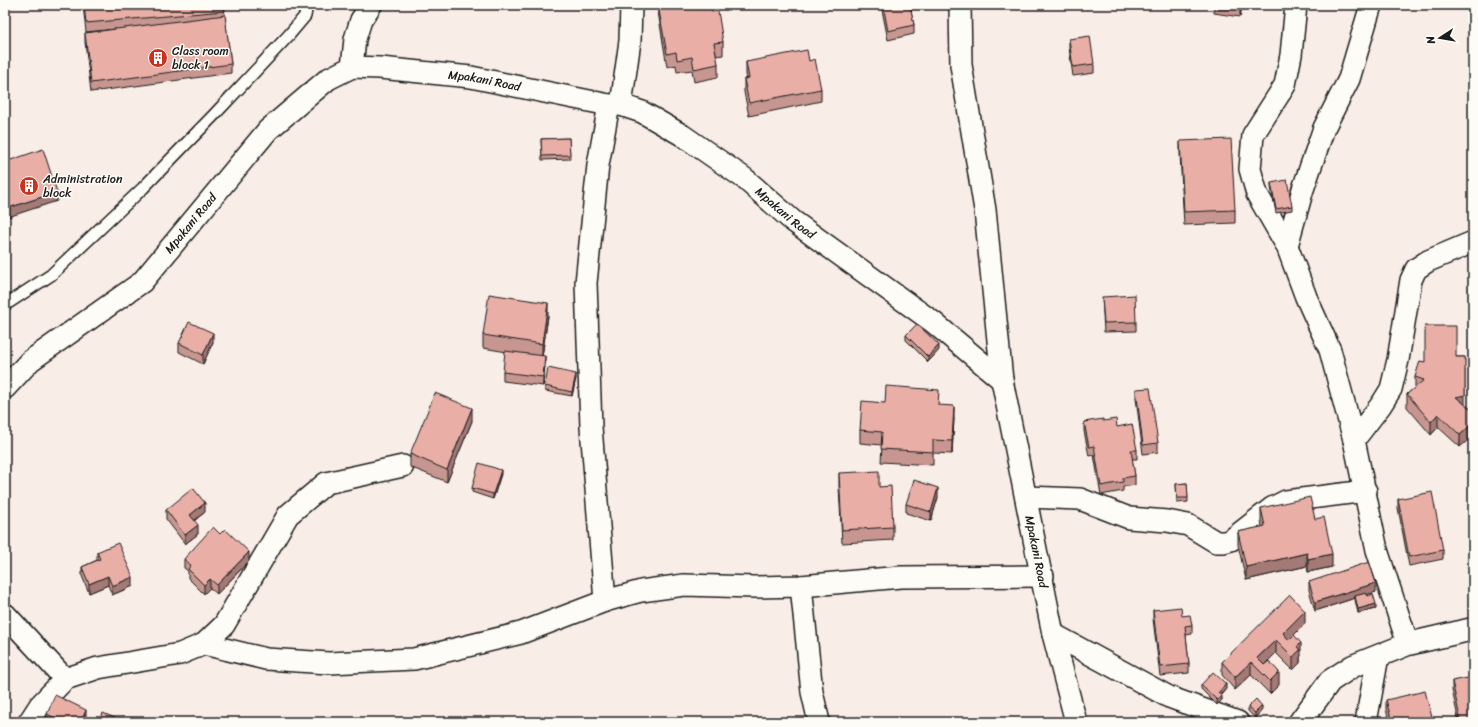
<svg xmlns="http://www.w3.org/2000/svg" width="1478" height="727" font-family="Sriracha,sans-serif">
  <rect width="100%" height="100%" fill="#f9ede7"/>
  <filter id="ink" filterUnits="userSpaceOnUse"><feTurbulence type="fractalNoise" baseFrequency=".025" numOctaves="2"/><feDisplacementMap in="SourceGraphic" scale="8" xChannelSelector="R" yChannelSelector="G"/><feConvolveMatrix kernelMatrix="1 2 1 2 8 2 1 2 1" color-interpolation-filters="sRGB"/></filter>
  <g filter="url(#ink)">
    <g fill="none" stroke-linecap="round" stroke-linejoin="round">
      <defs>
        <path id="service" d="M5 305 51 275 143 188 214 115 289 35 305 16 307 5"/>
        <g id="minor">
          <path id="s1" d="M960 5 961 65 985 210 1002 380 1053 634 1076 722"/>
          <path d="M1296 5 1291 55 1285 85 1253 135 1250 169 1257 194 1287 246 1306 297 1330 350 1354 440 1377 550 1408 644"/>
          <path d="M352 67 355 39 361 20 371 5"/>
          <path d="M621 105 630 41 631 5"/>
          <path d="M1287 246 1303 189 1324 128 1349 79 1371 5"/>
          <path id="s2" d="M5 388 30 361 142 282 268 130 328 79 352 67 380 68 471 77 609 105H621L642 112 682 135 744 178 793 221 933 322 1002 380"/>
          <path d="M1354 440 1381 405 1391 389 1398 360 1411 280 1416 269 1428 261 1473 242"/>
          <path d="M1026 497 1080 499 1129 518 1167 521 1188 525 1216 542H1224L1231 540 1272 508 1286 501 1366 491"/>
          <path d="M801 586 812 692 819 722"/>
          <path d="M605 601 591 427 586 283 598 165 609 105"/>
          <path d="M5 614 65 679"/>
          <path d="M1053 634 1169 697 1238 722"/>
          <path d="M204 644 266 659 329 663 414 659 521 633 605 601 641 591 684 585 754 587 801 586 901 577 1043 576"/>
          <path d="M29 722 40 705 65 679 98 668 180 654 204 644 224 625 288 515 326 483 403 466"/>
          <path d="M1366 722 1378 656"/>
        </g>
        <path id="tertiary" d="M1300 722 1330 681 1353 666 1408 644 1473 629"/>
      </defs>
      <!-- service casing -->
      <use href="#service" stroke="#1c1c1c" stroke-width="14"/>
      <!-- minor casing -->
      <use href="#minor" stroke="#1c1c1c" stroke-width="24"/>
      <!-- tertiary casing -->
      <use href="#tertiary" stroke="#1c1c1c" stroke-width="25"/>
      <!-- service -->
      <use href="#service" stroke="#fdfcf7" stroke-width="11"/>
      <!-- minor -->
      <use href="#minor" stroke="#fdfcf7" stroke-width="21"/>
      <!-- tertiary -->
      <use href="#tertiary" stroke="#fdfcf7" stroke-width="22"/>
    </g>
    <!-- wall -->
    <path fill="#c89690" stroke="#1c1c1c" d="M83 5H224L225 17 231 64V73L91 92 85 42V33L116 29 86 32Z
      M658 5H699L700 9 712 12 723 42V55L716 56 718 64V77L694 82 692 70 677 72 676 65 667 67 658 12Z
      M881 5H910L914 25V34L888 40Z
      M1198 5H1242L1240 17 1214 13V7Z
      M1069 39 1094 64V73L1073 76 1069 48Z
      M809 61 821 89V101L749 116 744 92V79H747L746 75V62Z
      M569 138 570 159 542 160 541 139Z
      M1180 141 1235 210V223L1184 225 1180 154Z
      M1271 183 1292 206V210L1276 213 1271 187Z
      M1473 285 1472 302 1470 291V286Z
      M1102 297 1136 322V331L1104 332Z
      M548 316 542 356 545 365 543 386 503 381V372L507 352 483 348V335Z
      M906 335 939 350 928 362 906 340Z
      M213 342 203 364 179 352V343Z
      M1456 357H1465L1460 447 1438 427 1431 435 1407 407V394L1415 388V377L1425 362Z
      M576 378 572 396 545 391V386Z
      M1136 389 1158 443V452L1143 454 1136 398Z
      M938 405 954 418 952 454 933 453V465L881 462 882 445 860 443V430Z
      M472 421 447 482 410 467V454Z
      M1103 421 1117 427 1137 450V459H1132L1135 476V485L1123 487V491L1101 495 1094 455 1089 456 1084 431V422Z
      M839 473 879 487 893 527V540L842 543 839 486Z
      M501 474 493 499 472 492V488Z
      M1187 483 1188 502 1177 503 1176 484Z
      M938 497 931 521 906 513V504Z
      M1398 499 1443 550V559L1409 566 1398 508Z
      M1261 508 1315 519 1332 567 1308 572 1307 566 1246 580 1238 545V532L1262 527 1261 521Z
      M166 510 205 512 194 521 198 534 185 544 166 519Z
      M97 552 133 586 112 595 108 585 89 593 82 576V567L97 560Z
      M184 559 249 561 217 594 210 588 204 594 188 578V571L184 568Z
      M1309 582 1376 592 1367 594 1376 609 1358 613 1355 600V598L1315 611 1309 590Z
      M1153 610 1182 616 1192 625V634L1186 635 1189 664V673L1160 676 1153 619Z
      M1305 624 1294 635 1301 656 1300 657V663L1293 670 1276 653 1264 665 1279 685 1270 694 1251 675 1235 690 1222 675V662Z
      M1452 681 1473 722H1459L1452 690Z
      M1201 685 1226 689 1221 695 1222 700 1217 705 1201 689Z
      M1386 700 1433 722H1389L1386 709Z
      M1248 707 1262 710 1255 718 1248 711Z
      M47 714 86 719 85 722H47Z"/>
    <!-- shaded-wall -->
    <path fill="#a37a75" stroke="#1c1c1c" d="M1240 5H1242L1240 17Z
      M57 192V201L5 218V209Z
      M548 303V316L542 357V344Z
      M213 333V342L203 364V355Z
      M939 345V350L928 362V357Z
      M545 356V365L543 386V377Z
      M1465 370V408L1456 397Z
      M576 374V378L572 396V392Z
      M954 406V418L952 454V441Z
      M472 408V421L447 482V470Z
      M1438 414V427L1431 435V422Z
      M1473 423V436L1460 447V435Z
      M501 470V474L493 499V494Z
      M938 488V497L931 521V512Z
      M205 503V512L190 524V515Z
      M198 525V534L185 544V535Z
      M249 552V561L217 594V585Z
      M1307 553V566L1246 580V567Z
      M1332 554V567L1308 572V559Z
      M108 576V585L89 593V584Z
      M133 577V586L112 595V586Z
      M210 579V588L204 594V585Z
      M1376 583V592L1355 598V596V598L1315 611V602Z
      M1376 604V609L1358 613V609Z
      M1305 611V624L1283 646V633Z
      M1276 640V653L1259 670 1257 658Z
      M1301 643V656L1300 657V663L1293 670V657L1297 647Z
      M1251 662V675L1235 690V677Z
      M1279 672V685L1270 694V681Z
      M1226 684V689L1218 697V693Z
      M1222 696V700L1217 705V700Z
      M1262 706V710L1255 718V713Z
      M86 710V719L85 722H81Z"/>
    <!-- building -->
    <path fill="#e9afa7" stroke="#1c1c1c" d="M84 5H224L225 11 86 23Z
      M658 5H699L700 9 711 7 712 12 718 11 723 42 714 43 718 64 694 69 692 57 677 60 676 52 667 54Z
      M883 5H910L914 25 888 31Z
      M225 15 231 64 91 83 85 33Z
      M1090 36 1094 64 1073 67 1069 39Z
      M807 50 809 61 815 59 821 89 749 103 744 79 749 78 746 62Z
      M569 138 570 155 542 156 541 139Z
      M1231 139 1235 210 1184 212 1180 141Z
      M43 149 57 192 5 209V162Z
      M1287 180 1292 206 1276 209 1271 183Z
      M1473 285V297H1472L1470 286Z
      M489 294 548 303 542 344 483 335Z
      M1135 295 1136 322 1104 323 1102 297Z
      M189 322 213 333 203 355 179 343Z
      M917 324 939 345 928 357 906 335Z
      M1425 326H1456V357H1465V395L1456 397 1473 411V423L1460 435 1438 414 1431 422 1407 394 1424 380 1415 377 1420 361 1425 362Z
      M505 351 545 356 543 377 503 372Z
      M548 368 576 374 572 392 545 386Z
      M886 386 939 390 938 405 954 406 952 441 933 440V452L881 449 882 432 860 430 862 401 885 403Z
      M1150 388 1158 443 1143 445 1136 389Z
      M435 393 472 408 447 470 410 454Z
      M1103 419V421L1116 419 1117 427 1132 424 1137 450H1131L1135 476 1123 478V482L1101 486 1094 446 1089 447 1084 422Z
      M479 463 501 470 493 494 472 488Z
      M879 471V487L891 486 893 527 842 530 839 473Z
      M914 480 938 488 931 512 906 504Z
      M1187 483 1188 498H1177L1176 484Z
      M193 488 205 503 190 515 198 525 185 535 166 510Z
      M1432 492 1443 550 1409 557 1398 499Z
      M1310 497 1315 519 1324 517 1332 554 1308 559 1307 553 1246 567 1238 532 1265 526 1261 508Z
      M213 527 220 534 225 529 249 552 217 585 210 579 204 585 188 569 191 565 184 559Z
      M118 543 133 577 112 586 108 576 89 584 82 567 100 559 97 552Z
      M1369 562 1376 583 1315 602 1309 582Z
      M1366 593 1368 596 1373 594 1376 604 1358 609 1355 596Z
      M1290 595 1305 611 1283 633 1289 640 1294 635 1301 643 1297 647 1300 650 1293 657 1276 640 1257 658 1264 665 1269 661 1279 672 1270 681 1251 662 1235 677 1222 662Z
      M1181 607 1182 616 1190 615 1192 625 1185 626 1189 664 1160 667 1153 610Z
      M1213 672 1226 684 1218 693 1222 696 1217 700 1201 685Z
      M1473 677V722H1461L1452 681Z
      M1425 691 1433 721 1430 722H1392L1386 700Z
      M55 695 86 710 81 722H64L47 714Z
      M1256 699 1262 706 1255 713 1248 707Z
      M103 713 124 722H100Z"/>
  </g>
  <!-- icons -->
  <defs>
    <symbol id="building-disc" viewBox="-11 -11 22 22"><circle r="9.5" fill="#c8321e" stroke="#fdfcf7"/><path d="M-4-6H4V6H1V3H-1V6H-4ZM-2.5-4.3h1.7v1.8h-1.7ZM.8-4.3h1.7v1.8H.8ZM-2.5-1h1.7V.8h-1.7ZM.8-1h1.7V.8H.8Z" fill="#fff"/></symbol>
  </defs>
  <g fill-rule="evenodd">
    <use href="#building-disc" x="147" y="47" width="22" height="22"/>
    <use href="#building-disc" x="18" y="175" width="22" height="22"/>
  </g>
  <g text-anchor="middle" dominant-baseline="central" stroke-width="3" stroke-linejoin="round" paint-order="stroke">
    <!-- poi labels -->
    <g font-size="12" fill="#1c1c1c" stroke="#fdfcf7" text-anchor="start">
      <text x="172" y="51">Class room<tspan x="172" dy="14">block 1</tspan></text>
      <text x="43" y="179">Administration<tspan x="43" dy="14">block</tspan></text>
    </g>
    <!-- street labels -->
    <g font-size="12" fill="#1c1c1c" stroke="#fdfcf7">
      <text stroke="none"><textPath href="#s2" startOffset="610">Mpakani Road</textPath></text>
      <text stroke="none"><textPath href="#s2" startOffset="947">Mpakani Road</textPath></text>
      <text stroke="none"><textPath href="#s2" startOffset="250">Mpakani Road</textPath></text>
      <text stroke="none"><textPath href="#s1" startOffset="553">Mpakani Road</textPath></text>
    </g>
  </g>
  <!-- margin -->
  <rect width="1478" height="727" fill="none" stroke="#fdfcf7" stroke-width="20"/>
  <rect x="10" y="10" width="1458" height="707" fill="none" stroke="#1c1c1c" stroke-width="1.5" filter="url(#ink)"/>
  <!-- north arrow -->
  <g transform="translate(1440 38) rotate(258)" stroke="#fdfcf7" stroke-width="3" paint-order="stroke">
  <path d="M0-3L7 15L0 10L-7 15Z" fill="#1c1c1c"/>
  <text y="-6" font-size="11" font-weight="bold" text-anchor="middle" fill="#1c1c1c">N</text>
  </g>
</svg>
